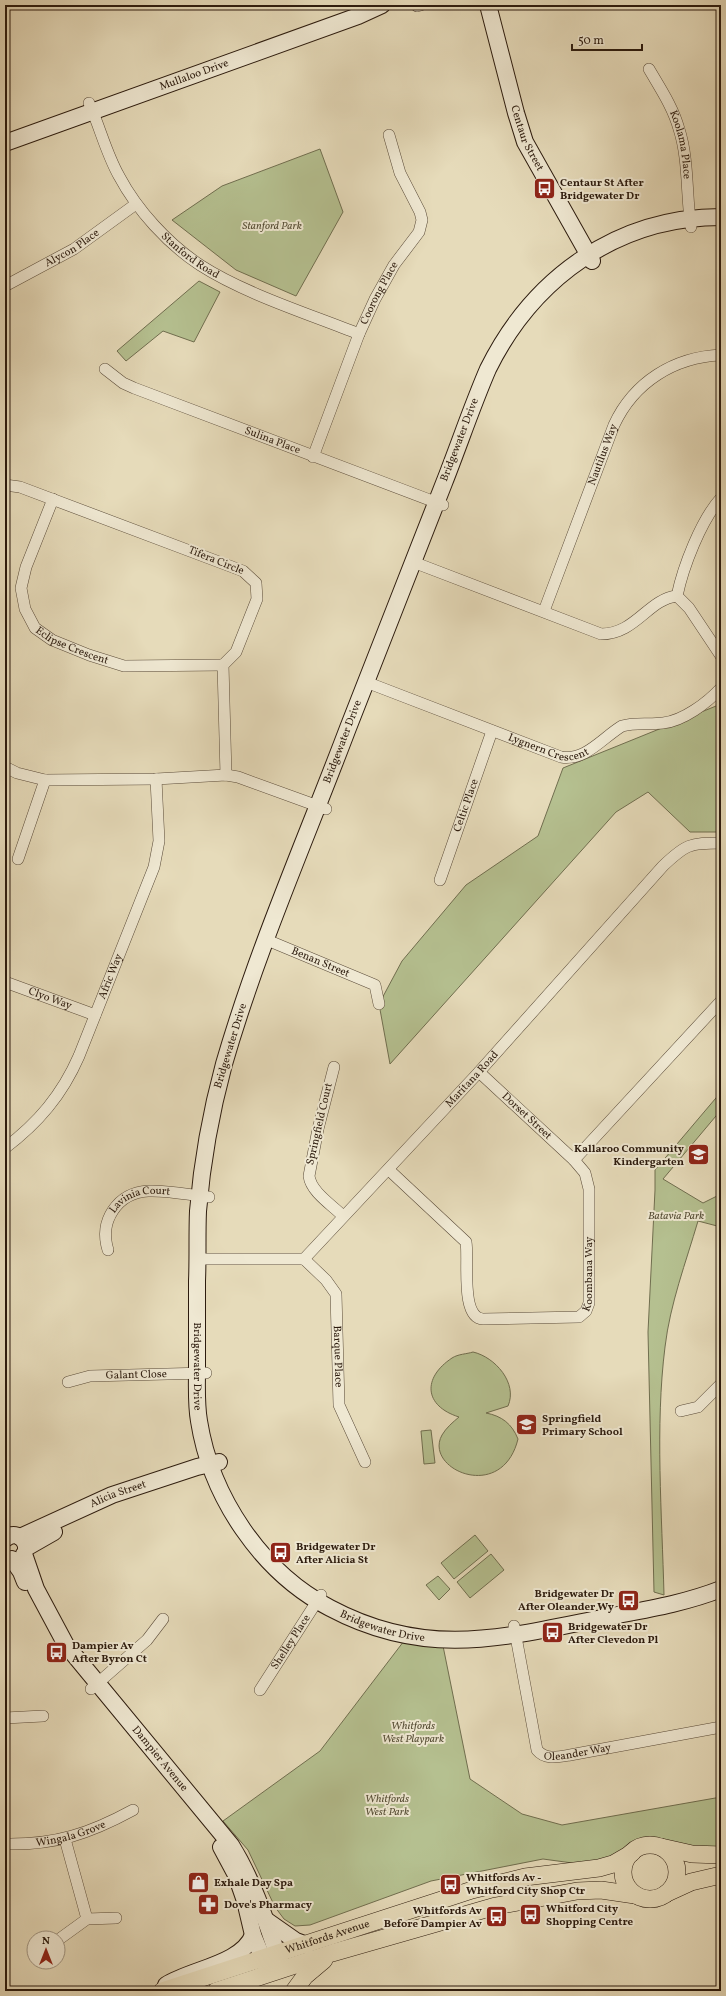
<svg xmlns="http://www.w3.org/2000/svg" width="726" height="1996" font-family="Vollkorn,serif">
  <rect width="100%" height="100%" fill="#e6dbba"/>
  <filter id="stains"><feTurbulence type="fractalNoise" baseFrequency=".005" numOctaves="4"/><feColorMatrix values="0 0 0 0 .2 0 0 0 0 .09 0 0 0 0 .02 0 0 0 .5 -.17"/></filter>
  <radialGradient id="worn" r=".72"><stop offset=".6" stop-color="#630" stop-opacity="0"/><stop offset="1" stop-color="#630" stop-opacity=".3"/></radialGradient>
  <!-- green -->
  <path fill="#b5c090" stroke="#706e4f" d="M320 149 343 212 296 296 236 270 172 220 222 186Z
    M199 281 220 292 194 342 163 331 126 361 117 351Z
    M721 704V832H690L648 792 616 812 390 1064 379 1004 402 961 466 885 538 836 563 768Z
    M721 1092V1110L663 1179 703 1203 721 1194V1227L698 1221C686 1262 670 1304 665 1347 655 1426 662 1515 664 1595L654 1592 648 1332 655 1190V1170Z
    M473 1352C495 1357 518 1383 508 1406L486 1413C502 1416 512 1424 518 1439 502 1504 423 1469 442 1435 446 1428 453 1422 459 1417 424 1406 422 1378 452 1358 458 1354 467 1354 473 1352Z
    M431 1430 435 1463 424 1464 421 1431Z
    M475 1535 488 1551 454 1579 441 1563Z
    M491 1554 504 1570 470 1598 457 1582Z
    M438 1576 450 1589 439 1600 426 1585Z
    M407 1637 442 1641 470 1779 522 1814 562 1825 721 1797V1854L691 1851 651 1840 631 1844 616 1856 587 1865 543 1859 431 1881 310 1925 295 1926 284 1919 275 1907 248 1850 223 1821 320 1751Z"/>
  <g fill="none" stroke-linecap="round" stroke-linejoin="round">
    <defs>
      <g id="street">
        <path d="M417 6 421 5"/>
        <path id="s1" d="M649 69C660 88 673 107 679 129 689 160 686 195 691 227"/>
        <path id="s2" d="M89 103C100 127 106 153 119 176 137 210 168 244 200 265 245 294 309 314 359 334"/>
        <path id="s3" d="M5 286 74 249 136 204"/>
        <path id="s4" d="M105 369 123 383 134 388 443 505"/>
        <path id="s5" d="M313 457 359 334 375 299 394 265 419 232 422 220 420 212 400 173 389 135"/>
        <path d="M5 485 20 487 243 571 256 583 257 599 236 652 223 665 226 775"/>
        <path id="s6" d="M53 499 26 567 21 588 25 609 35 628 52 640 89 655 124 666 223 665"/>
        <path d="M413 562 601 634C636 634 648 599 677 596L689 608 721 656"/>
        <path d="M677 596C683 567 701 520 721 498"/>
        <path id="s7" d="M544 611 614 425C634 382 674 357 721 355"/>
        <path id="s8" d="M366 682 561 757C586 761 602 738 622 726 636 722 649 725 663 723 683 721 707 703 721 688"/>
        <path d="M5 767 17 773 45 780 156 779 226 775 238 777 326 809"/>
        <path d="M18 859 45 780"/>
        <path id="s9" d="M440 880 492 731"/>
        <path id="s10" d="M267 940 375 985 379 1004"/>
        <path id="s11" d="M5 982 95 1015"/>
        <path d="M334 1067 318 1129 309 1176C311 1192 332 1205 343 1216"/>
        <path id="s12" d="M479 1072 574 1160"/>
        <path id="s13" d="M5 1148C38 1123 62 1095 79 1056L154 867 159 841 156 779"/>
        <path id="s14" d="M389 1170 466 1242C469 1259 460 1318 483 1319L579 1317 586 1311 589 1303V1189L585 1173 574 1160 721 1001"/>
        <path id="s15" d="M108 1250C99 1221 117 1193 148 1191 168 1190 189 1195 209 1197"/>
        <path id="s16" d="M198 1259H304L479 1072 663 866C686 844 690 843 721 843"/>
        <path id="s17" d="M304 1259 326 1280 336 1294 339 1405 365 1462"/>
        <path id="s18" d="M68 1382 90 1376 206 1373"/>
        <path d="M681 1411 698 1407 721 1384"/>
        <path id="s19" d="M514 1626 537 1750C545 1760 558 1757 570 1755L721 1727"/>
        <path d="M91 1689 147 1640 163 1619"/>
        <path id="s20" d="M260 1690 321 1595"/>
        <path d="M5 1718 43 1716"/>
        <path d="M65 1839 87 1919"/>
        <path id="s21" d="M5 1844C55 1845 89 1834 133 1810"/>
        <path d="M58 1940 87 1919 116 1918"/>
      </g>
      <g id="secondary">
        <path id="s22" d="M488 5 516 113 525 142 592 261"/>
        <path id="s23" d="M5 143 358 16 382 5"/>
        <path id="s24" d="M721 217C617 217 533 278 488 369 472 406 459 445 444 483 412 565 380 646 348 728 306 839 257 950 224 1064 211 1112 202 1162 198 1211 197 1234 198 1258 197 1281 197 1310 197 1339 197 1369 197 1386 196 1404 199 1421 211 1497 261 1572 330 1608 426 1659 502 1638 602 1618 643 1610 683 1604 721 1589"/>
        <path id="s25" d="M20 1537 112 1495 197 1467 219 1462"/>
        <path d="M5 1539C13 1532 22 1535 26 1545"/>
        <path d="M26 1548 54 1532"/>
        <path id="s26" d="M24 1554 36 1589 66 1645 231 1845C254 1882 267 1924 281 1965"/>
        <path d="M12 1559 21 1572 25 1582"/>
        <path d="M221 1847 236 1875 245 1901 253 1935 268 1971"/>
        <path d="M266 1920 296 1941 307 1945"/>
        <path d="M166 1985C191 1969 242 1964 253 1935"/>
      </g>
      <g id="primary">
        <circle cx="650" cy="1872" r="27"/>
        <path d="M661 1847 692 1854 721 1855"/>
        <path d="M667 1893 691 1882 721 1875"/>
        <path id="s27" d="M162 1991 472 1890 525 1877 599 1868 613 1864 632 1853"/>
        <path d="M216 1991 332 1953 496 1906 577 1891 601 1890 635 1895"/>
        <path d="M294 1991 305 1976 324 1960"/>
      </g>
    </defs>
    <!-- street casing -->
    <use href="#street" stroke="#5a4b39" stroke-width="12"/>
    <!-- secondary casing -->
    <use href="#secondary" stroke="#2c1b0e" stroke-width="18"/>
    <!-- primary casing -->
    <use href="#primary" stroke="#2c1b0e" stroke-width="18"/>
    <!-- street -->
    <use href="#street" stroke="#efe8d2" stroke-width="11"/>
    <!-- secondary -->
    <use href="#secondary" stroke="#efe8d2" stroke-width="16"/>
    <!-- primary -->
    <use href="#primary" stroke="#e6dbba" stroke-width="17"/>
  </g>
  <!-- icons -->
  <defs>
    <symbol id="bus-square" viewBox="-11 -11 22 22"><rect x="-9" y="-9" width="18" height="18" rx="4" fill="#8f2418" stroke="#efe8d2"/><path d="M-5-6H5V4H4V6H2V4H-2V6H-4V4H-5ZM-3.5-4V0h7V-4ZM-3.5 1.2v1.5H-2V1.2ZM2 1.2v1.5H3.5V1.2Z" fill="#fff"/></symbol>
    <symbol id="school-square" viewBox="-11 -11 22 22"><rect x="-9" y="-9" width="18" height="18" rx="4" fill="#8f2418" stroke="#efe8d2"/><path d="M0-5L7-2L0 1L-7-2ZM-4 1L0 2.5L4 1V4Q0 6-4 4Z" fill="#fff"/></symbol>
    <symbol id="shop-square" viewBox="-11 -11 22 22"><rect x="-9" y="-9" width="18" height="18" rx="4" fill="#8f2418" stroke="#efe8d2"/><path d="M-5-2.5h2.3a2.7 3.5 0 0 1 5.4 0H5L5.5 6h-11ZM-1.5-2.5h3a1.5 2.3 0 0 0-3 0Z" fill="#fff"/></symbol>
    <symbol id="pharmacy-square" viewBox="-11 -11 22 22"><rect x="-9" y="-9" width="18" height="18" rx="4" fill="#8f2418" stroke="#efe8d2"/><path d="M-2-6h4v4h4v4h-4v4h-4v-4h-4v-4h4Z" fill="#fff"/></symbol>
  </defs>
  <g fill-rule="evenodd">
    <use href="#bus-square" x="532" y="176" width="25" height="25"/>
    <use href="#school-square" x="686" y="1142" width="25" height="25"/>
    <use href="#school-square" x="514" y="1412" width="25" height="25"/>
    <use href="#bus-square" x="268" y="1540" width="25" height="25"/>
    <use href="#bus-square" x="616" y="1588" width="25" height="25"/>
    <use href="#bus-square" x="540" y="1620" width="25" height="25"/>
    <use href="#bus-square" x="44" y="1640" width="25" height="25"/>
    <use href="#shop-square" x="186" y="1870" width="25" height="25"/>
    <use href="#bus-square" x="438" y="1872" width="25" height="25"/>
    <use href="#pharmacy-square" x="196" y="1892" width="25" height="25"/>
    <use href="#bus-square" x="518" y="1902" width="25" height="25"/>
    <use href="#bus-square" x="484" y="1904" width="25" height="25"/>
  </g>
  <g text-anchor="middle" dominant-baseline="central" stroke-width="4" stroke-linejoin="round" paint-order="stroke">
    <!-- street labels -->
    <g font-size="11" fill="#2c1b0e" stroke="#efe8d2">
      <text stroke="none"><textPath href="#s23" startOffset="201">Mullaloo Drive</textPath></text>
      <text stroke="none"><textPath href="#s22" startOffset="139">Centaur Street</textPath></text>
      <text stroke="none"><textPath href="#s1" startOffset="83">Koolama Place</textPath></text>
      <text stroke="none"><textPath href="#s3" startOffset="77">Alycon Place</textPath></text>
      <text stroke="none"><textPath href="#s2" startOffset="187">Stanford Road</textPath></text>
      <text stroke="none"><textPath href="#s5" startOffset="177">Coorong Place</textPath></text>
      <text transform="translate(460 440) rotate(-69)">Bridgewater Drive</text>
      <text stroke="none"><textPath href="#s4" startOffset="183">Sulina Place</textPath></text>
      <text stroke="none"><textPath href="#s7" startOffset="167">Nautilus Way</textPath></text>
      <text transform="translate(216 561) rotate(22)">Tifera Circle</text>
      <text stroke="none"><textPath href="#s6" startOffset="179">Eclipse Crescent</textPath></text>
      <text transform="translate(343 742) rotate(-69)">Bridgewater Drive</text>
      <text stroke="none"><textPath href="#s8" startOffset="195">Lygnern Crescent</textPath></text>
      <text stroke="none"><textPath href="#s9" startOffset="79">Celtic Place</textPath></text>
      <text stroke="none"><textPath href="#s10" startOffset="58">Benan Street</textPath></text>
      <text stroke="none"><textPath href="#s13" startOffset="205">Afric Way</textPath></text>
      <text stroke="none"><textPath href="#s11" startOffset="48">Clyo Way</textPath></text>
      <text transform="translate(231 1046) rotate(-73)">Bridgewater Drive</text>
      <text stroke="none"><textPath href="#s16" startOffset="352">Maritana Road</textPath></text>
      <text stroke="none"><textPath href="#s12" startOffset="65">Dorset Street</textPath></text>
      <text transform="translate(320 1124) rotate(-77)">Springfield Court</text>
      <text stroke="none"><textPath href="#s15" startOffset="72">Lavinia Court</textPath></text>
      <text stroke="none"><textPath href="#s14" startOffset="332">Koombana Way</textPath></text>
      <text stroke="none"><textPath href="#s17" startOffset="110">Barque Place</textPath></text>
      <text stroke="none"><textPath href="#s24" startOffset="1342">Bridgewater Drive</textPath></text>
      <text stroke="none"><textPath href="#s18" startOffset="69">Galant Close</textPath></text>
      <text stroke="none"><textPath href="#s25" startOffset="107">Alicia Street</textPath></text>
      <text stroke="none"><textPath href="#s24" startOffset="1689">Bridgewater Drive</textPath></text>
      <text stroke="none"><textPath href="#s20" startOffset="57">Shelley Place</textPath></text>
      <text stroke="none"><textPath href="#s19" startOffset="169">Oleander Way</textPath></text>
      <text stroke="none"><textPath href="#s26" startOffset="248">Dampier Avenue</textPath></text>
      <text stroke="none"><textPath href="#s21" startOffset="67">Wingala Grove</textPath></text>
      <text stroke="none"><textPath href="#s27" startOffset="174">Whitfords Avenue</textPath></text>
    </g>
    <!-- poi labels -->
    <g font-size="11" font-weight="bold" fill="#2c1b0e" stroke="#efe8d2" text-anchor="start">
      <text x="560" y="183">Centaur St After<tspan x="560" dy="13">Bridgewater Dr</tspan></text>
      <text x="684" y="1149" text-anchor="end">Kallaroo Community<tspan x="684" dy="13">Kindergarten</tspan></text>
      <text x="542" y="1419">Springfield<tspan x="542" dy="13">Primary School</tspan></text>
      <text x="296" y="1547">Bridgewater Dr<tspan x="296" dy="13">After Alicia St</tspan></text>
      <text x="614" y="1594" text-anchor="end">Bridgewater Dr<tspan x="614" dy="13">After Oleander Wy</tspan></text>
      <text x="568" y="1627">Bridgewater Dr<tspan x="568" dy="13">After Clevedon Pl</tspan></text>
      <text x="72" y="1646">Dampier Av<tspan x="72" dy="13">After Byron Ct</tspan></text>
      <text x="466" y="1878">Whitfords Av -<tspan x="466" dy="13">Whitford City Shop Ctr</tspan></text>
      <text x="214" y="1883">Exhale Day Spa</text>
      <text x="224" y="1905">Dove's Pharmacy</text>
      <text x="546" y="1909">Whitford City<tspan x="546" dy="13">Shopping Centre</tspan></text>
      <text x="482" y="1911" text-anchor="end">Whitfords Av<tspan x="482" dy="13">Before Dampier Av</tspan></text>
    </g>
    <!-- park labels -->
    <g font-size="11" font-style="italic" fill="#554d35" stroke="#efe8d2">
      <text x="272" y="226">Stanford Park</text>
      <text x="676" y="1216">Batavia Park</text>
      <text x="413" y="1726">Whitfords<tspan x="413" dy="13">West Playpark</tspan></text>
      <text x="387" y="1799">Whitfords<tspan x="387" dy="13">West Park</tspan></text>
    </g>
  </g>
  <!-- margin -->
  <rect width="726" height="1996" fill="none" stroke="#e6dbba" stroke-width="20"/>
  <rect x="6" y="6" width="714" height="1984" fill="none" stroke="#2c1b0e" stroke-width="2"/>
  <rect x="10" y="10" width="706" height="1976" fill="none" stroke="#2c1b0e"/>
  <!-- north arrow -->
  <g transform="translate(46 1950)"><circle r="19" fill="#efe8d2" stroke="#a19684"/>
  <path d="M0-3L7 15L0 10L-7 15Z" fill="#8f2418"/>
  <text y="-6" font-size="11" font-weight="bold" text-anchor="middle" fill="#2c1b0e">N</text>
  </g>
  <!-- scale -->
  <path d="M572 44v6h70v-6" fill="none" stroke="#2c1b0e" stroke-width="2"/>
  <text x="578" y="44" font-size="12" fill="#2c1b0e" stroke="#efe8d2" stroke-width="3" paint-order="stroke">50 m</text>
  <rect width="100%" height="100%" filter="url(#stains)"/>
  <rect width="100%" height="100%" fill="url(#worn)"/>
</svg>
